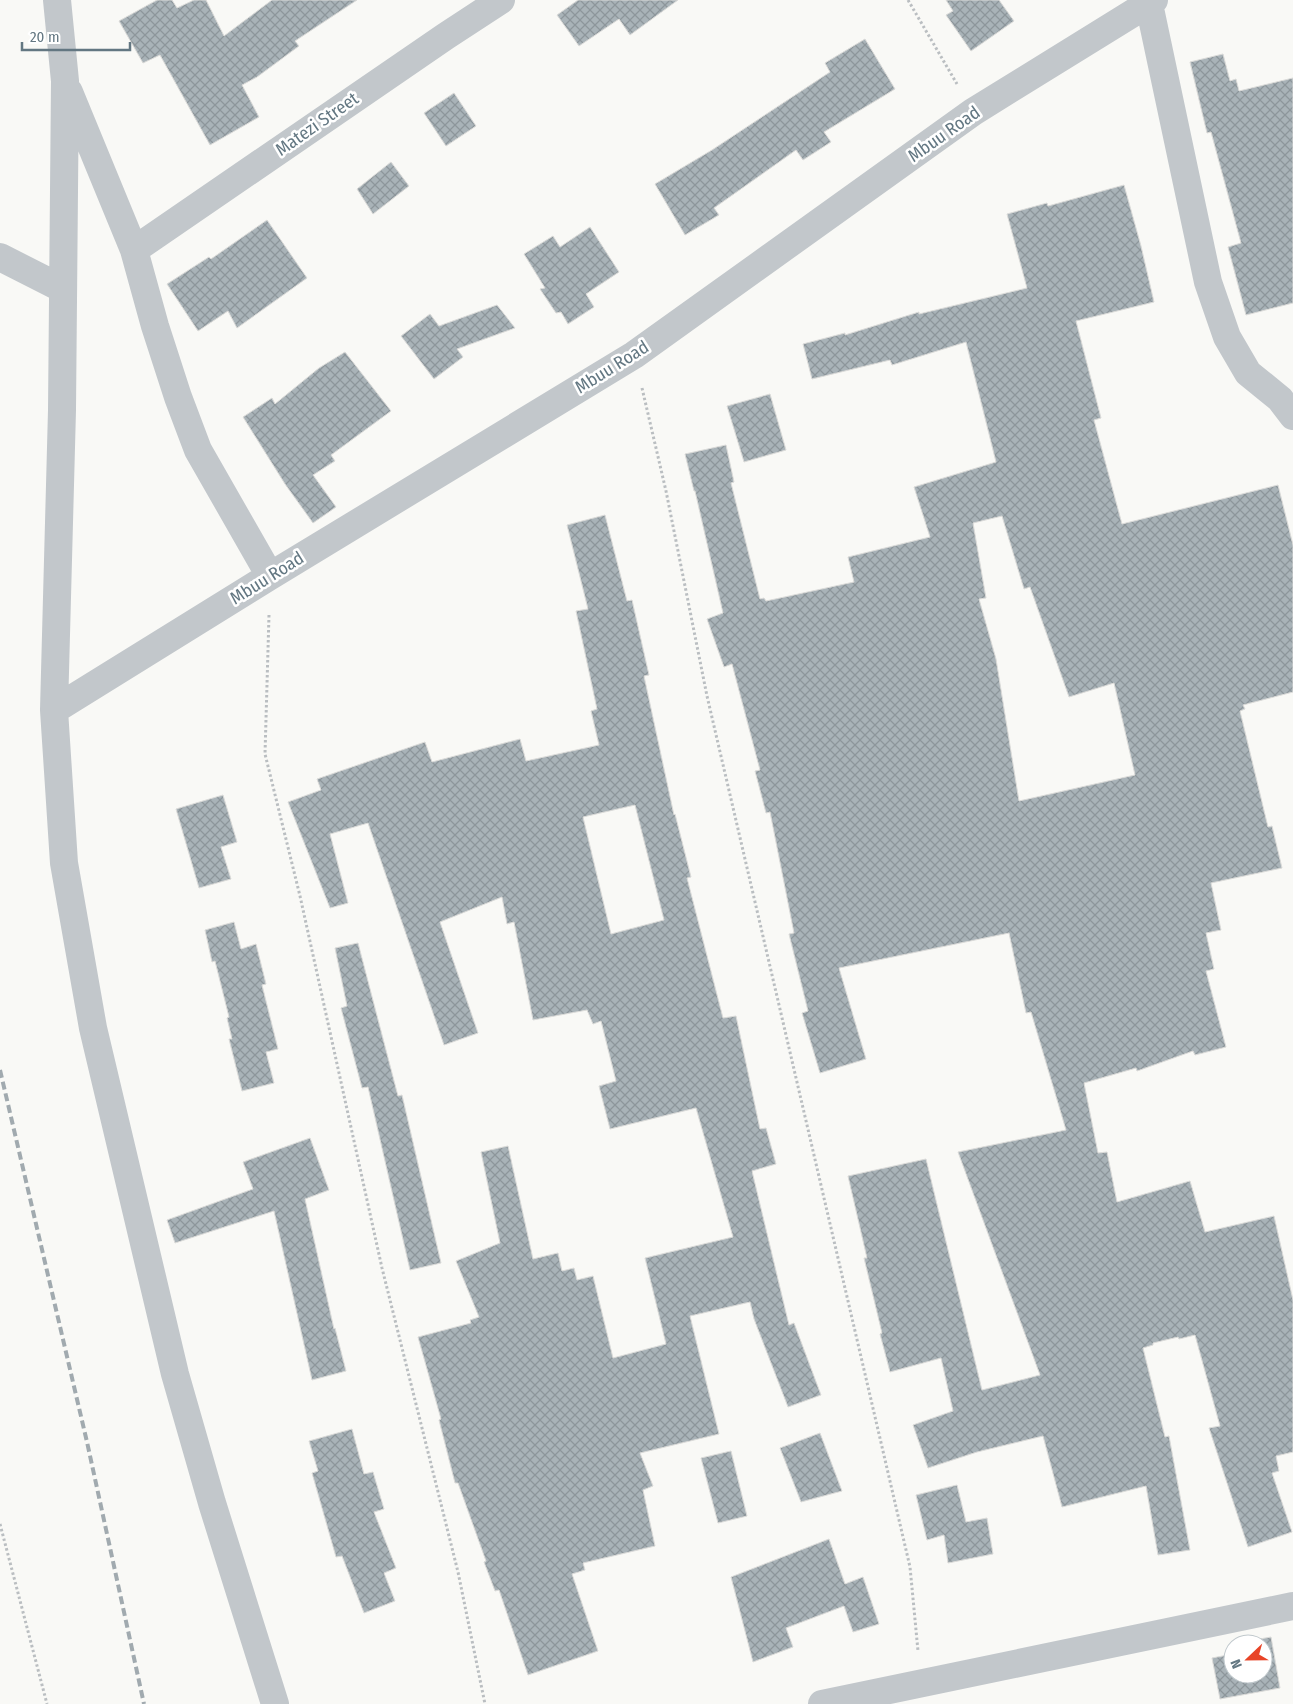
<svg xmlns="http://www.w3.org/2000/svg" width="1293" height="1704" font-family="'Fira Sans Condensed',sans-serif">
  <defs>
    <pattern id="building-cross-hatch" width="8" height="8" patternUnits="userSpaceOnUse" patternTransform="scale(1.25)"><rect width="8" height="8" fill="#a9b3b8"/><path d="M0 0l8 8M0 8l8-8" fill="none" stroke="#8d969b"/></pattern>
  </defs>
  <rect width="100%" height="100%" fill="#f9f9f6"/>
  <!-- building -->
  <path fill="url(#building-cross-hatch)" stroke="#dbdbd9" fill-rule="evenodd" d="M157 0H172L177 8 194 0H206L224 36 272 0H357L295 41 299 46 257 77 242 85 259 117 210 145 160 55 143 63 119 21Z
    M578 0H678L630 35 619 19 579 46 557 15Z
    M946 0H999L1014 21 971 51 946 15 953 11Z
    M865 39 895 89 824 132 831 142 803 160 796 150 714 208 719 215 685 235 655 184 712 150 830 72 825 63Z
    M1223 54 1230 81 1236 79 1239 91 1293 78V303L1246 315 1228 247 1241 243 1211 132 1207 133 1190 62Z
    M454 93 476 126 446 146 424 113Z
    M391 162 409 186 373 214 357 189Z
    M1124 185 1141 246 1154 302 1076 321 1101 418 1094 420 1122 524 1278 485 1293 545V692L1243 705 1245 709 1240 711 1268 827 1272 826 1282 868 1211 883 1221 930 1206 933 1214 969 1206 971 1226 1047 1195 1055 1193 1051 1137 1071 1136 1068 1084 1083 1098 1153 1107 1152 1117 1202 1190 1181 1205 1232 1274 1216 1293 1300V1452L1276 1456 1279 1471 1272 1473 1292 1532 1248 1547 1209 1428 1220 1426 1195 1335 1179 1339 1178 1337 1153 1343V1345L1143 1348 1165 1437 1169 1436 1190 1550 1158 1555 1146 1486 1062 1507 1043 1436 977 1452 928 1468 913 1425 953 1411 941 1358 890 1372 880 1334 882 1333 864 1258H867L848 1176 926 1159 982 1390 1040 1375 958 1152 1066 1130 1031 1012 1026 1013 1009 933 839 968 866 1059 820 1073 802 1013 808 1011 789 934 794 933 770 812 766 813 755 771 760 770 732 664 724 667 707 619 723 613 695 491H694L685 454 726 445 734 482 731 483 760 599 764 598 766 601 854 582 848 557 930 537 914 487 996 462 966 342 892 365 890 360 812 379 803 344 845 333V335L919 312V314L1027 288 1007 214 1047 203 1048 206ZM1002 516 1024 589 1030 587 1069 697 1114 683 1135 775 1019 801 996 659 979 599 986 598 973 523Z
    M267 220 307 278 237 328 228 311 198 331 167 284 209 257 211 259Z
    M590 227 619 272 586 294 594 307 568 324 561 312 556 313 540 289 545 288 524 254 553 236 560 247Z
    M497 305 515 328 457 349 463 357 434 379 401 336 430 314 439 326Z
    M345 352 391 411 331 455 335 461 313 475 336 507 313 523 285 484 243 417 272 398 275 404 319 368Z
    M770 394 786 450 744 462 727 406Z
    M605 515 627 601 632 600 649 675 644 676 674 815 675 814 691 877 687 878 723 1018 736 1016 760 1129 766 1128 776 1164 752 1171 789 1325 794 1323 821 1395 788 1407 754 1319 750 1302 690 1316 719 1434 640 1453 653 1486 643 1490 655 1546 583 1563 585 1570 572 1574 598 1651 528 1675 499 1590 495 1591 484 1562 486 1561 458 1483H455L439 1420 441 1419 418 1337 471 1323 470 1320 479 1317 456 1261 500 1243 481 1152 508 1146 533 1259 558 1253 562 1271 574 1268 577 1280 593 1276 613 1358 666 1344 645 1258 733 1237 696 1108 610 1129 599 1086 616 1081 601 1021 593 1024 587 1010 533 1020 514 922 507 924 502 897 440 922 478 1033 444 1045 368 823 330 834 348 903 330 908 288 802 321 790 317 779 425 742 432 762 520 739 526 761 599 745 591 711 597 709 576 611 588 609 567 525ZM635 805 664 920 611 934 583 817Z
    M223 795 237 842 221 847 231 879 199 888 176 809Z
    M234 922 241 949 256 944 266 984 262 985 278 1049 266 1052 274 1083 242 1091 229 1039H232L227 1018 229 1017 215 961 212 962 205 930Z
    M358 943 398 1096 402 1095 441 1263 410 1270 368 1087 362 1088 341 1008 347 1006 335 948Z
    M310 1138 329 1190 305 1199 334 1329 335 1328 346 1371 312 1380 274 1211 175 1243 167 1220 253 1189 243 1162Z
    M352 1429 364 1474 373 1472 384 1509 374 1512 396 1568 384 1573 395 1601 364 1613 342 1556 336 1557 312 1473 318 1471 309 1441Z
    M820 1433 842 1491 801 1502 780 1448Z
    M731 1451 747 1516 718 1523 701 1458Z
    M957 1485 966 1522 987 1518 993 1554 948 1563 944 1535 927 1540 916 1495Z
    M829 1539 845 1584 863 1577 879 1624 853 1632 844 1606 786 1628 793 1647 753 1662 731 1577Z
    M1271 1637 1280 1688 1220 1699 1212 1658 1233 1654V1674H1263V1644L1237 1643Z"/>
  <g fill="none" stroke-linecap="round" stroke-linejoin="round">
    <!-- path -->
    <path stroke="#babec1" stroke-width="3" stroke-dasharray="2.5 2.5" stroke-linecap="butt" d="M908 0 957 84
      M642 388 666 491 707 696 910 1567 918 1651
      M269 615 265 754 300 896 382 1268 458 1572 485 1704
      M0 1524 47 1704"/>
    <!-- minor -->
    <path stroke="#c2c7cb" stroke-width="28" d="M57 0 65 81 62 410 54 710 64 863 93 1028 175 1374 212 1503 275 1704
      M1149 4 1208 282 1227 337 1248 373 1280 399 1293 416
      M69 92 134 250 155 326 178 397 198 450 270 576
      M134 250 446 36 501 0
      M0 257 63 289
      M54 710 270 576 634 355 973 112 1154 0
      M822 1704 1293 1606"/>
    <!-- rail -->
    <path stroke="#a1aaaf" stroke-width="4" stroke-dasharray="8 4" stroke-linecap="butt" d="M0 1070 87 1442 144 1704"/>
  </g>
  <g text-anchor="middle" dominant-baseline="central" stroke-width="5" stroke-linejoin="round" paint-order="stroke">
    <!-- street labels -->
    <g font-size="18" fill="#637782" stroke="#fff">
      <text transform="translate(317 124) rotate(-35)">Matezi Street</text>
      <text transform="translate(944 134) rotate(-35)">Mbuu Road</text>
      <text transform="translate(612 367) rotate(-32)">Mbuu Road</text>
      <text transform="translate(267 578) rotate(-32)">Mbuu Road</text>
    </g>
  </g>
  <!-- north arrow -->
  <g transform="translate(1248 1659) rotate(248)"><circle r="24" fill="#ffffff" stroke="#c1c9cd"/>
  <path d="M0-4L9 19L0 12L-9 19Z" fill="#e84427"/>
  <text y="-8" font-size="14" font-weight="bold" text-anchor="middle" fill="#637782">N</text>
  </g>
  <!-- scale -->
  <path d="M22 42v8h108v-8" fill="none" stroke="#637782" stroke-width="2.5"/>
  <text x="30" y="42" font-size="15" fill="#637782" stroke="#ffffff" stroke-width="4" paint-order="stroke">20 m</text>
</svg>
